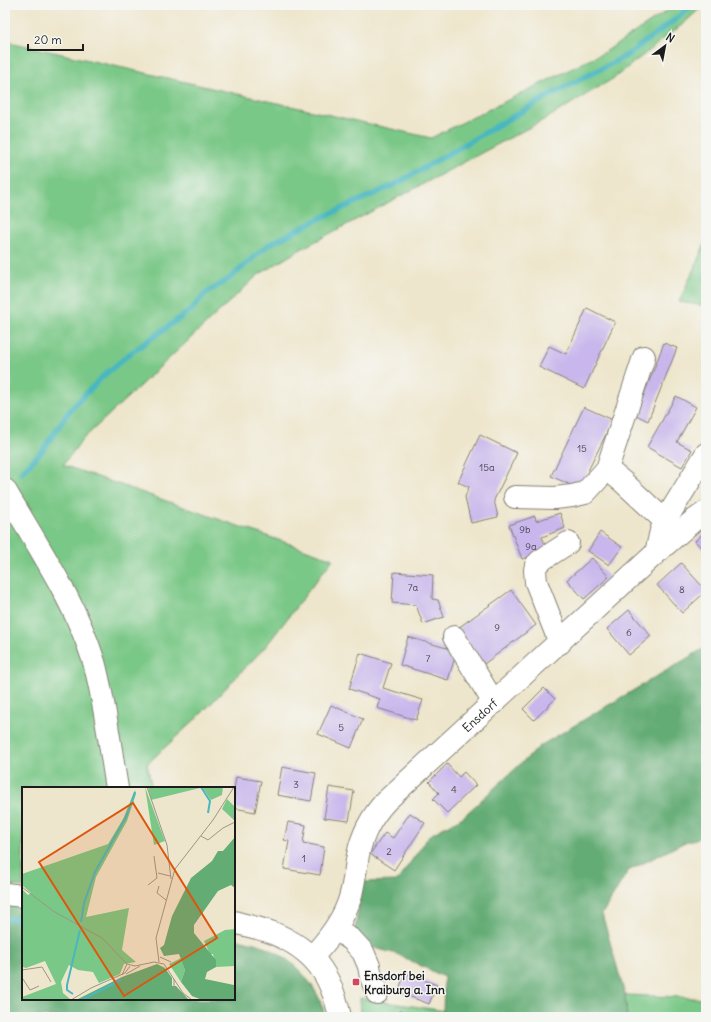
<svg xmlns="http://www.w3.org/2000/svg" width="711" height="1022" font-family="Delius,sans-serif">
  <rect width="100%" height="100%" fill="#f6f6f2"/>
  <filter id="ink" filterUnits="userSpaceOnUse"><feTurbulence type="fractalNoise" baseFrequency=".025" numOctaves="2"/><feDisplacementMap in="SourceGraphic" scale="8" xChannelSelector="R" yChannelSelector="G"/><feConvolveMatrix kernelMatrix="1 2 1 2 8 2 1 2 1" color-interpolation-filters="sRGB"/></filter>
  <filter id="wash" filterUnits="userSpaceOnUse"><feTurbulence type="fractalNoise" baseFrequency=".012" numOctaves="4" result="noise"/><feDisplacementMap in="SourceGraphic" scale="16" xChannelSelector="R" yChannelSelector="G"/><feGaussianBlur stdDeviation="0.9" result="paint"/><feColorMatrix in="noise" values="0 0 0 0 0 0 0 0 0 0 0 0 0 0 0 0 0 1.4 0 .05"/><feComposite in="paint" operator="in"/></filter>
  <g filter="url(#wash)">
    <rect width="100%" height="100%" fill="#eee6cc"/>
    <!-- green -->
    <path fill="#7ac887" stroke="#4b7252" d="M674 5H704L683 24 614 78 549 117 301 249 258 275 82 440 63 465 333 559 266 646 202 713 147 764 152 788H23V887L5 885V41L431 138 605 52 667 11Z
      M706 241V306L679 302Z
      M625 995 679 997 706 999V1017H627Z
      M360 998 445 1011 443 1017H361Z"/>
    <!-- forest -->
    <path fill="#63ac74" stroke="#406448" d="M706 647V836L685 842 628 871 602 914 625 995 627 1017H443L444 977 397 954 367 946 355 929 363 882 397 881 430 835 463 817 540 746Z
      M5 902 23 904V999H234V938C245 941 259 943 270 949 296 962 320 988 325 1017H5Z"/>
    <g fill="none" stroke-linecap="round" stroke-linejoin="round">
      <!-- stream -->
      <path stroke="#48b7c0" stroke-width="5.5" d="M21 473 42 451 70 410 102 377 128 355 191 310 206 293 229 279 268 245 319 219 396 184 552 94 626 56 677 18 692 5
        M5 918 23 920"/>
    </g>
    <g id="blocks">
      <!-- building -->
      <path fill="#c8b6ec" d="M587 308 615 322 584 389 539 367 549 346 566 354Z
        M664 343 677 348 648 421 636 415Z
        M676 396 696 407 677 442 692 450 682 467 647 447Z
        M584 407 613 420 579 489 551 476Z
        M480 435 517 453 494 500 498 517 471 523 465 497 469 487 458 482Z
        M560 513 565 528 542 537 547 551 522 559 509 525 535 516 536 521Z
        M706 531V553L695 541Z
        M600 532 622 547 609 565 588 551Z
        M592 558 609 577 584 599 567 580Z
        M681 563 702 586 706 582V599L702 595 682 613 657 585Z
        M394 572 433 575 432 599 438 600 444 617 423 624 416 605 392 603Z
        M511 590 536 625 484 664 458 628Z
        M629 610 651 636 629 655 607 629Z
        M408 637 457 651 448 680 400 665Z
        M360 653 391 663 383 688 423 700 416 720 377 708 380 699 349 689Z
        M544 688 555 699 534 720 523 709Z
        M331 705 363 719 351 748 318 734Z
        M447 764 459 777 464 772 476 785 447 813 433 799 439 793 429 782Z
        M282 767 316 773 311 801 277 795Z
        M236 777 261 781 255 812 234 808V790Z
        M329 787 354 791 349 821 324 818Z
        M410 813 425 823 394 870 370 854 385 833 393 838Z
        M288 822 306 825 303 843 324 847 320 875 284 869 289 841 284 840Z
        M405 973 437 985 429 1004 398 992Z
        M400 1011 416 1014 415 1017H399Z"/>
    </g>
  </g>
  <g filter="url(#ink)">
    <use href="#blocks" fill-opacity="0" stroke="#858174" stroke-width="1"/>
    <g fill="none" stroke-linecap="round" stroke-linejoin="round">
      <defs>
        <g id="minor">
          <path d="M607 469 623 482 665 521"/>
          <path d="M515 497 555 498 572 496 585 493 607 469 644 357"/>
          <path d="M656 553 661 531 665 521 706 454"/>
          <path d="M454 637 494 703"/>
          <path d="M560 643 536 582 535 570 536 565 540 561 568 543"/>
          <path d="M5 894 23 896"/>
          <path d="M336 929 352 940 363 952 369 966 371 977 377 993"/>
          <path id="s1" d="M312 957C327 941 340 925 348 904 354 888 355 871 358 855 362 835 372 816 386 801L656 553 693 521 706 512"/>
        </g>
        <path id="major" d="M5 490C37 545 75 601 94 662 105 702 110 747 117 788
          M234 922C247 926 261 928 273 933 314 950 331 974 340 1017"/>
      </defs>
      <!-- minor casing -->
      <use href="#minor" stroke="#858174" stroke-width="24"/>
      <!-- major casing -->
      <use href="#major" stroke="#858174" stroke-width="24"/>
      <!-- minor -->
      <use href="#minor" stroke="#fff" stroke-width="22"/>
      <!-- major -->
      <use href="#major" stroke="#fff" stroke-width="22"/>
    </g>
  </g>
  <!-- markers -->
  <rect fill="#d1495b" stroke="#f6f6f2" stroke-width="1.5" x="352" y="978" width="8" height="8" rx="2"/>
  <g text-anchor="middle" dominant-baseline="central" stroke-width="3" stroke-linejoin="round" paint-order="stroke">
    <!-- number labels -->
    <g font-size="10" fill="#474250">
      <text x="582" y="448">15</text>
      <text x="487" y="467">15a</text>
      <text x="525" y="529">9b</text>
      <text x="531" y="546">9a</text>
      <text x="413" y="587">7a</text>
      <text x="682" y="589">8</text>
      <text x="497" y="627">9</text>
      <text x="629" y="632">6</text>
      <text x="428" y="658">7</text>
      <text x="341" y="727">5</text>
      <text x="296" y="784">3</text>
      <text x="454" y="789">4</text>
      <text x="389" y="851">2</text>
      <text x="304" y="858">1</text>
    </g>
    <!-- street labels -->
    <g font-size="12" fill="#1c1c1c" stroke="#f6f6f2">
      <text stroke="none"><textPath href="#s1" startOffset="303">Ensdorf</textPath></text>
    </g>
    <!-- poi labels -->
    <g font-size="12" font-weight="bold" fill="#1c1c1c" stroke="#f6f6f2" text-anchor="start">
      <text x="364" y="975">Ensdorf bei<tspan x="364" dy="14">Kraiburg a. Inn</tspan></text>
    </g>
  </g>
  <!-- overview -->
  <g transform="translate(22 787)">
    <rect width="213" height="213" fill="#eee6cc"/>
    <path d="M123 0 143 54 132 58ZM126 0H178V1L129 13ZM180 0H201L200 8 189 13ZM113 3 114 7 105 34 74 90 64 130 107 121 100 163 114 175 102 177 98 187 77 196 71 185 56 183 47 178 39 195 41 206 48 212 0 213V210L34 197 23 174 4 181 1 180 0 102 6 108 9 106 0 98V87L86 57 101 32ZM205 12 213 20V34L200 22ZM213 142V179L194 180 191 167H188L182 154 203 143ZM159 171 163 183 159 195 147 177Z" fill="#7ac887"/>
    <path d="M213 50V101L209 98 196 104 172 138V146L194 173V180L185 185 183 192 212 198 213 213H180L170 209 159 195 163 183 157 167 142 169 138 161 142 158 150 129 169 91 190 74 196 64H201ZM135 177 143 181 150 191V199H154L167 213H54L100 190Z" fill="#63ac74"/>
    <path fill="none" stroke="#48b7c0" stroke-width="2" d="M179 0 188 14 186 26M59 135 62 116 73 85 104 30 113 5M51 207 45 203V198L58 143M59 213 99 193"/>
    <path fill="none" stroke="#9a9586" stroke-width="1" d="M125 0 145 58 149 92M179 49 186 53 201 41 213 35M136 86 148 89M126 98 135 91 132 69M137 99 135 106 144 113M0 100 31 124 80 151 105 177 113 179 132 175 142 177 161 206 170 213M138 170 149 175M137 175 134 151 153 82 191 33 212 0M0 183 20 180 29 195M104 187 118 179M100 188 105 177M1 192 8 203 17 199M152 192V201L160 213M49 213 69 201 103 186 108 179"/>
    <path fill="#de560d" fill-opacity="0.15" stroke="#de560d" stroke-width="2" d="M111 16 195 151 102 209 17 75Z"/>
    <rect width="213" height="213" fill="none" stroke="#1c1c1c" stroke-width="2"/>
  </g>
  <!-- margin -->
  <rect width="711" height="1022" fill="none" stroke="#f6f6f2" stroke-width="20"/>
  <!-- north arrow -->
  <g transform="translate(665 46) rotate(32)" stroke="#f6f6f2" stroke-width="3" paint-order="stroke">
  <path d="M0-3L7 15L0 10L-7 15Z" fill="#1c1c1c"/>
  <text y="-6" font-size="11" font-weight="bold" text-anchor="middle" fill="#1c1c1c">N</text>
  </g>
  <!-- scale -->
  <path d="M28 44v6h55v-6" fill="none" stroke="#1c1c1c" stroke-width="2"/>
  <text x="34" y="44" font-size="12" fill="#1c1c1c" stroke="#f6f6f2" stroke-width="3" paint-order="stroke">20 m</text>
</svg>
